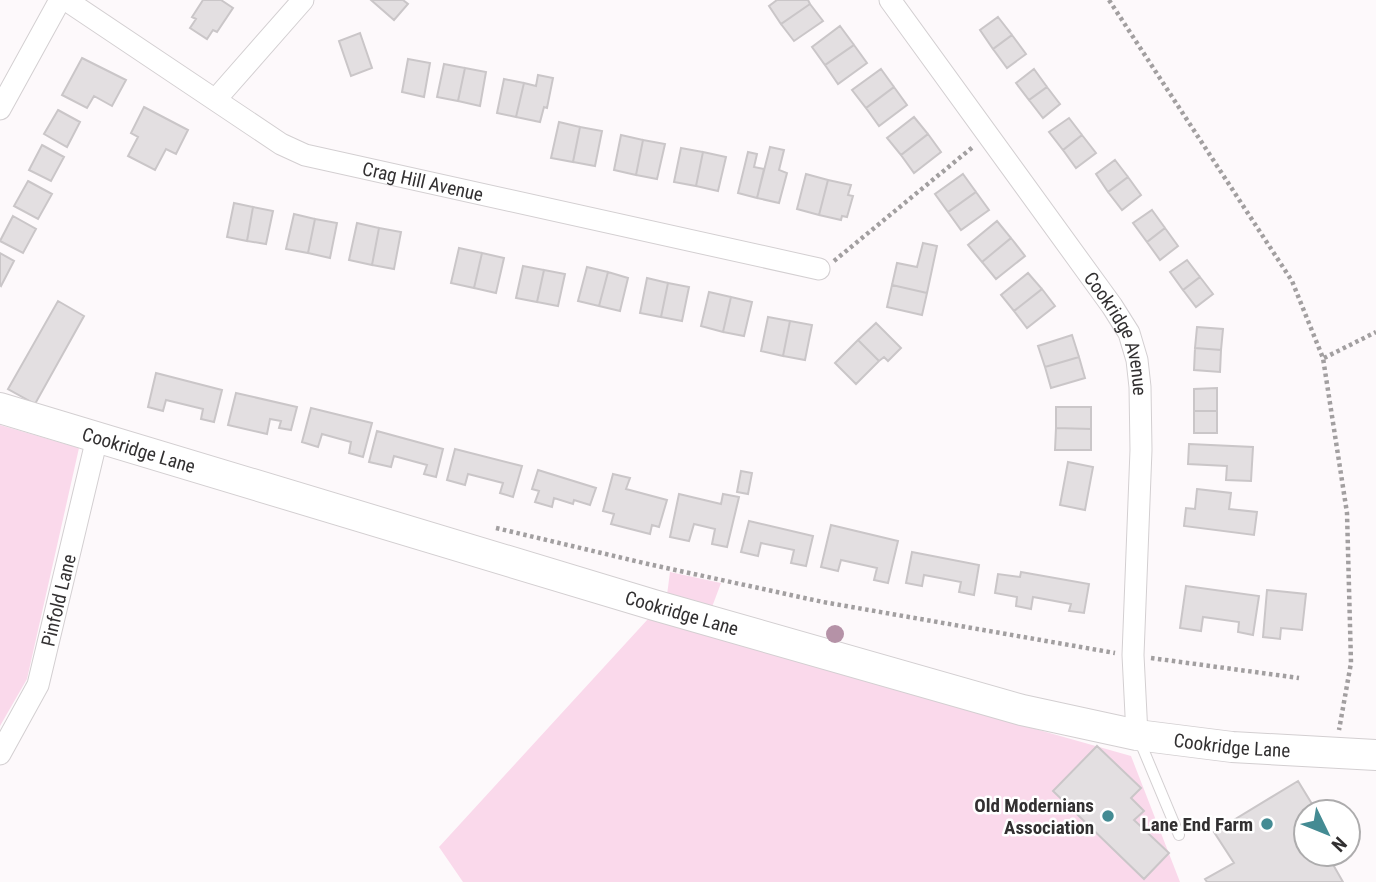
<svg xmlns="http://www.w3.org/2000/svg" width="1376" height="882" font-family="'Roboto Condensed',sans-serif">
  <rect width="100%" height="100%" fill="#fdf9fb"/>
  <!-- green -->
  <path fill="#fad9eb" d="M0 425 79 448 27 679 0 726Z
    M670 572 721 583 712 607 667 595Z
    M648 619 1131 756 1180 882H463L439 847Z"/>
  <!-- building -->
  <path fill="#e3dfe1" stroke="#cac6c8" stroke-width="2" d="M203 0H221L233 8 217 32 213 30 207 39 190 28 196 19 192 17Z
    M371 0H403L408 4 394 20Z
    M777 0H808L810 4 781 24 769 6Z
    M810 4 823 21 794 41 781 24Z
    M998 17 1012 35 993 49 980 30Z
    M840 26 854 45 825 65 812 47Z
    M360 33 372 68 351 76 339 41Z
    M1012 35 1026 54 1007 68 993 49Z
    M854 45 867 63 838 84 825 65Z
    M82 58 126 80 112 106 94 96 87 108 62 95Z
    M408 59 430 63 424 97 402 92Z
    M444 64 465 68 458 101 437 97Z
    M465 68 486 72 480 106 458 101Z
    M881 69 894 87 866 108 852 90Z
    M1034 69 1047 87 1029 100 1016 83Z
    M538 75 553 78 547 108 544 107 540 122 516 117 524 83 536 86Z
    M504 79 524 83 516 117 497 113Z
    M894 87 907 105 879 126 866 108Z
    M1047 87 1060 104 1043 118 1029 100Z
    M144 107 188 130 176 154 166 149 155 170 128 156 138 137 131 133Z
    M58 110 80 122 67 147 44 134Z
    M914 117 928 134 901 155 887 138Z
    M1069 118 1082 135 1063 150 1049 132Z
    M559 122 580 127 573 162 551 158Z
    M580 127 602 131 595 166 573 162Z
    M928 134 941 152 914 173 901 155Z
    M621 135 643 140 636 175 614 170Z
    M1082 135 1096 153 1076 168 1063 150Z
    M643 140 665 144 657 179 636 175Z
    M42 145 64 157 51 181 29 170Z
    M770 147 784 150 779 170 787 173 779 203 757 198Z
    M681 148 703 152 696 186 674 182Z
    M703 152 726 157 718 191 696 186Z
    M748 152 757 154 754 167 764 169 757 198 738 193Z
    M1115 160 1128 177 1108 192 1096 174Z
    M806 174 828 180 819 215 797 209Z
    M963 174 976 192 948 212 935 194Z
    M1128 177 1141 195 1122 210 1108 192Z
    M828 180 851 185 848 195 853 196 847 217 842 216 841 220 819 215Z
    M28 181 52 194 38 219 14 206Z
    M976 192 989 210 961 230 948 212Z
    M234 203 253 207 247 241 227 237Z
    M253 207 273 211 266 244 247 241Z
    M1152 210 1165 228 1147 242 1133 223Z
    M294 214 315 219 308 253 286 249Z
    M13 216 36 229 23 253 0 241Z
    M315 219 337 223 330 258 308 253Z
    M997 221 1011 238 982 262 968 245Z
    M357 223 379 228 372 265 349 260Z
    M379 228 401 232 394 269 372 265Z
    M1165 228 1178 246 1160 260 1147 242Z
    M1011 238 1025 256 996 279 982 262Z
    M923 243 937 246 927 293 892 285 897 263 917 267Z
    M459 248 482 253 474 288 451 283Z
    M0 253 14 261 1 286 0 285Z
    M482 253 504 258 496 293 474 288Z
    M1187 260 1200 277 1183 290 1170 272Z
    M523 266 544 270 537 302 516 298Z
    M587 267 608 272 599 306 578 301Z
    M544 270 565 274 558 306 537 302Z
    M608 272 628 278 620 311 599 306Z
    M1028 273 1042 289 1014 311 1001 295Z
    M1200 277 1213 294 1196 307 1183 290Z
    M647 278 668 283 661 317 640 313Z
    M668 283 689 287 682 321 661 317Z
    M892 285 927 293 922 315 887 307Z
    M1042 289 1055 306 1027 328 1014 311Z
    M709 292 731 297 723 332 701 326Z
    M731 297 752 302 744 336 723 332Z
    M58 301 84 316 35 404 8 389Z
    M768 317 790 321 783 356 761 351Z
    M790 321 812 325 805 360 783 356Z
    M876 323 901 348 888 361 884 357 879 361 858 340Z
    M1197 327 1223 329 1221 350 1195 348Z
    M1072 335 1079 357 1045 367 1038 346Z
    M858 340 879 361 856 384 835 363Z
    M1195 348 1221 350 1220 372 1194 370Z
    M1079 357 1085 378 1051 388 1045 367Z
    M156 373 222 390 214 422 201 419 203 409 166 400 163 411 148 407Z
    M1217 388V411H1194V389Z
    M236 393 297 407 291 430 279 428 281 421 270 419 267 434 228 425Z
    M1056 407H1091V429L1056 428Z
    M311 408 372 423 363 457 349 453 351 442 322 434 318 447 302 442Z
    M1194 411H1217V433H1194Z
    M1056 428 1091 429V450H1055Z
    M377 431 443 449 436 477 424 474 427 465 394 456 391 467 369 462Z
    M1189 444 1253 447 1251 481 1226 480 1227 466 1188 464Z
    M455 449 522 466 513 497 500 493 503 483 468 474 465 485 447 480Z
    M1068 462 1093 467 1085 510 1060 505Z
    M538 470 596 488 590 505 574 500 573 504 554 498 552 507 535 502 539 491 532 489Z
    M741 471 752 473 748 494 737 492Z
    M613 474 630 478 626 489 667 500 659 527 652 525 650 534 611 524 614 514 603 511Z
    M1197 489 1231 493 1229 509 1257 512 1254 535 1184 526 1186 508 1195 509Z
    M679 494 721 504 723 494 739 497 727 547 712 544 715 529 694 524 689 541 670 537Z
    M749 521 813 536 806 566 791 563 794 550 761 543 758 556 741 552Z
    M831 525 898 541 888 583 874 580 877 568 841 560 838 571 821 567Z
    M912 552 979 565 974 595 959 592 961 582 924 575 922 586 906 583Z
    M1021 572 1089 584 1084 613 1069 611 1071 604 1033 597 1031 609 1016 606 1017 597 995 593 998 574 1020 577Z
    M1186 586 1259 596 1253 635 1238 632 1239 622 1203 617 1201 631 1180 628Z
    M1267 590 1306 594 1302 630 1281 628 1280 639 1263 637Z
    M1097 746 1141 788 1131 798 1144 811 1134 820 1169 853 1144 879 1053 791Z
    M1298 781 1312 804 1303 810 1306 815V854H1327L1343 882H1207L1205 879 1234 863 1214 832Z"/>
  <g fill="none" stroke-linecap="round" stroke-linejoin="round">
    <defs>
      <path id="lane" d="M1138 737 1179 835"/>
      <g id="street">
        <path id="s1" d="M66 0 281 144 305 155 819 269"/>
        <path id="s2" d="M890 0 1112 306 1129 333 1137 360 1140 387 1141 450 1133 655 1137 735"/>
        <path d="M216 99 303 0"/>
        <path d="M0 109 60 0"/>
        <path id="s3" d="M0 754 38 685 97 438"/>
      </g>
      <g id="secondary">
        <path id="s4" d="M0 408 654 605 1022 710 1137 735 1232 747 1376 755"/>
      </g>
    </defs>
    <!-- lane casing -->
    <use href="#lane" stroke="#d3cfd1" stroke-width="12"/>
    <!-- street casing -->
    <use href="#street" stroke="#d3cfd1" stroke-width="23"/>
    <!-- secondary casing -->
    <use href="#secondary" stroke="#d3cfd1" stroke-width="32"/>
    <!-- path -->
    <path stroke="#a29fa0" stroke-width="4.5" stroke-dasharray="3.5 3.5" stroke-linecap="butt" d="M1109 0 1292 281 1323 358 1347 513 1351 663 1339 730
      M834 261 974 146
      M1324 358 1376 332
      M496 528 648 564 823 602 1115 653
      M1151 658 1299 678"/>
    <!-- lane -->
    <use href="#lane" stroke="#fff" stroke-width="10"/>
    <!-- street -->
    <use href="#street" stroke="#fff" stroke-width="21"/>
    <!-- secondary -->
    <use href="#secondary" stroke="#fff" stroke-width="30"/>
  </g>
  <!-- trees -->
  <circle fill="#b592a7" cx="835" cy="634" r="9"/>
  <!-- markers -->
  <g fill="#448b93" stroke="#fff" stroke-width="2.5">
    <circle cx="1108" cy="816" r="7"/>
    <circle cx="1267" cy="824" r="7"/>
  </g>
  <g text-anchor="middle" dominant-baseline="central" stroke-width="5" stroke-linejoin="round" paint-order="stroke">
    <!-- street labels -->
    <g font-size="19" fill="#323031" stroke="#fff">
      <text stroke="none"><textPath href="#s1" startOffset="406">Crag Hill Avenue</textPath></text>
      <text stroke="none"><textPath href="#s2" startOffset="406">Cookridge Avenue</textPath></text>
      <text stroke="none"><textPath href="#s4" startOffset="145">Cookridge Lane</textPath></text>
      <text stroke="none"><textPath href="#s3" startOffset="166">Pinfold Lane</textPath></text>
      <text stroke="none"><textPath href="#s4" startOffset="712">Cookridge Lane</textPath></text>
      <text stroke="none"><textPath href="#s4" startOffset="1279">Cookridge Lane</textPath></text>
    </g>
    <!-- poi labels -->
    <g font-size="19" font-weight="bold" fill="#323031" stroke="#fff" text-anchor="end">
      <text x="1094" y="805">Old Modernians<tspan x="1094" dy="22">Association</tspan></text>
      <text x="1253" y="824">Lane End Farm</text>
    </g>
  </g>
  <!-- north arrow -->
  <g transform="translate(1327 833) rotate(133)"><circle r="33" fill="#ffffff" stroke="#adacad" stroke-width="2"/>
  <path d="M0-5L12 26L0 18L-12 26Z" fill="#448b93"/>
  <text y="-10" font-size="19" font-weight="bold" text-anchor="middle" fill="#323031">N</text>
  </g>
</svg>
